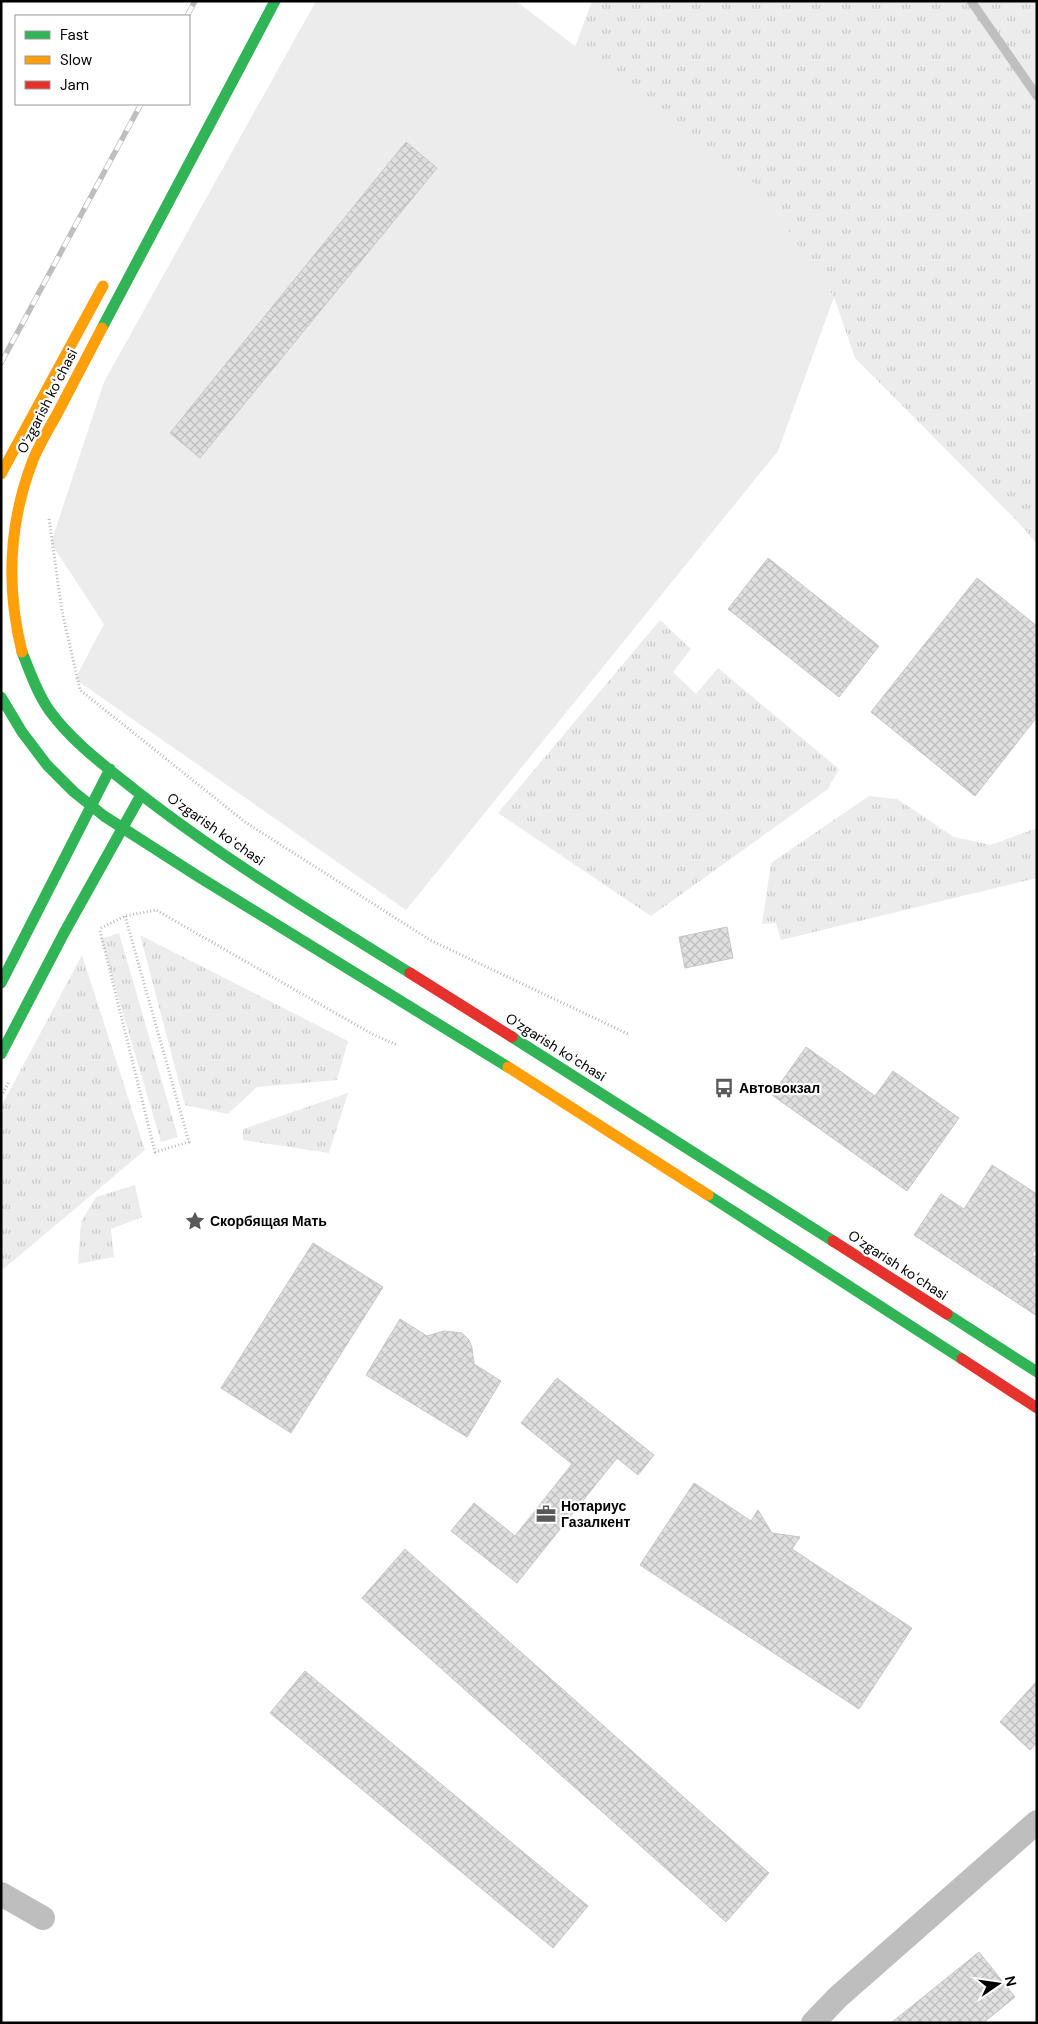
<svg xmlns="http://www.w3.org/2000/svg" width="1038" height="2024" font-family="'DM Sans',sans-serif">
  <defs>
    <pattern id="grass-tufts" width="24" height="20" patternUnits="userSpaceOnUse" patternTransform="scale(1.25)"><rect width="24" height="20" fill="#ececec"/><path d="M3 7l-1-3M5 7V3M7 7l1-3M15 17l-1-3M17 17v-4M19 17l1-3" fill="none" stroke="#c9c9c9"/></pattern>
    <pattern id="building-cross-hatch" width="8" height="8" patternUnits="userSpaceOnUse" patternTransform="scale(1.25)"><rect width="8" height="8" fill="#dfdfdf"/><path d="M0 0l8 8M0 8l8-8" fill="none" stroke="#bebebe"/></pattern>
  </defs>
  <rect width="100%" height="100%" fill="#fff"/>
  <!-- grass -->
  <path fill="url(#grass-tufts)" d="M592 1H1037V544L1018 522 855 358 834 297 575 47Z
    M660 620 691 649 673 672 696 694 718 668 839 769 828 789 651 916 498 813Z
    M869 796 897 799 954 837 991 845 1037 828V878L781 940 776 923 762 924 771 863Z
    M119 933 178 1137 161 1142 101 939Z
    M140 935 348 1041 337 1080 257 1087 228 1114 185 1105Z
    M82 955 145 1150 1 1271V1107Z
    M348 1093 329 1153 243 1140V1129Z
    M135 1185 142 1217 111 1229 114 1257 78 1264 81 1222 96 1197Z"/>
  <!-- green -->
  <path fill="#ececec" d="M316 1H516L757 185 834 297 778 451 406 910 75 679 104 624 51 543 104 382Z"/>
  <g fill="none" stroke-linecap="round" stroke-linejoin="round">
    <!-- stream -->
    <path stroke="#bfbfbf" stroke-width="9" d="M971 1 1037 96"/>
  </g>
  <!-- building -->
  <path fill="url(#building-cross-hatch)" stroke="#c7c7c7" d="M406 142 437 168 200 458 170 433Z
    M768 558 879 646 839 697 728 609Z
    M977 578 1037 626V717L975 796 871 712Z
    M727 927 733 958 685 968 679 937Z
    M806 1047 875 1096 893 1071 959 1118 907 1191 772 1095Z
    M992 1165 1037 1194V1247L1032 1254 1037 1258V1316L914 1235 941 1194 964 1209Z
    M313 1243 383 1287 291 1433 221 1388Z
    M400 1319 427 1336 444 1331 462 1333 469 1340 472 1348 474 1364 501 1381 467 1437 366 1375Z
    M557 1378 654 1455 638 1475 617 1458 517 1583 451 1531 474 1503 515 1536 572 1464 521 1423Z
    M694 1483 751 1521 758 1510 772 1533 800 1537 792 1549 912 1628 859 1709 640 1565Z
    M405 1549 769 1873 726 1922 362 1598Z
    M305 1671 588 1906 553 1948 270 1713Z
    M1037 1681V1742L1030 1750 1000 1722Z
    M979 1952 1015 1997 983 2023H891Z"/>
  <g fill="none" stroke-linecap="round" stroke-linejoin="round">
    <!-- path -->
    <path stroke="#b9b9b9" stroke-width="3" stroke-dasharray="1 2.5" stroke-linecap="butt" d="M49 519 62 611 80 690 245 822 430 940 628 1034
      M101 928 125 916 156 910 372 1034 397 1045
      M100 931 155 1152 189 1142 125 916
      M1 1096 9 1082"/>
    <!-- street -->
    <path stroke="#bebebe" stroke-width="24" d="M1 1894 43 1918
      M813 2023 838 1997 1037 1822"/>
    <!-- fast -->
    <path stroke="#30b455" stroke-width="11" d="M102 328 275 1
      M22 652C30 672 37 693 49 710 72 742 105 766 135 790 222 858 316 915 410 973
      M1 697 22 732 47 765 74 792 104 816 199 877 508 1067
      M1 983 110 769
      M512 1037 833 1241
      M1 1054 64 933 141 795
      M708 1195 962 1359
      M947 1314 1037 1372"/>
    <!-- slow -->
    <path stroke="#ff9f0a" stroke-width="11" d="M1 474 103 286
      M22 652C6 588 9 522 33 460 39 445 48 430 56 416 71 387 87 357 102 328
      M508 1067 708 1195"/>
    <!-- jam -->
    <path stroke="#e5322d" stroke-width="11" d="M410 973 512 1037
      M833 1241 947 1314
      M962 1359 1037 1408"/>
    <defs>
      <path id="rail" d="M187 16 195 1
        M1 363 141 104"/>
    </defs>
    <!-- rail casing -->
    <use href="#rail" stroke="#bebebe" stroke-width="5.5"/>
    <!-- rail -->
    <use href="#rail" stroke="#fff" stroke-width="4" stroke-dasharray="11" stroke-linecap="butt"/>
  </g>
  <!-- icons -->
  <defs>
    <symbol id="bus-bare" viewBox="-9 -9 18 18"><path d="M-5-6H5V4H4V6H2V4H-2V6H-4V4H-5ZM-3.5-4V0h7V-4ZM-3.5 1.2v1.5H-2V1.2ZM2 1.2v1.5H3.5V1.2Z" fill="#595959" stroke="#fff" stroke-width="2.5" paint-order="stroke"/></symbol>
    <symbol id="sight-bare" viewBox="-9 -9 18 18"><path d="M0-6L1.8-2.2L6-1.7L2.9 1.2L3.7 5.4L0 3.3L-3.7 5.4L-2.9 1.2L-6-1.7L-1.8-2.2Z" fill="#595959" stroke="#fff" stroke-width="2.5" paint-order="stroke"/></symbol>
    <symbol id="office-bare" viewBox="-9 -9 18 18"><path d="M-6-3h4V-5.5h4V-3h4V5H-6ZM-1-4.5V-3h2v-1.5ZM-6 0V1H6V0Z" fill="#595959" stroke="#fff" stroke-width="2.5" paint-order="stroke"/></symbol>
  </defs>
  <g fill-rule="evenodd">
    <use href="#bus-bare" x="710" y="1074" width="28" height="28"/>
    <use href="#sight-bare" x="181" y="1207" width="28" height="28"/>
    <use href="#office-bare" x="532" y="1500" width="28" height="28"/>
  </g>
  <g text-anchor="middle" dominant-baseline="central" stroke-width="4.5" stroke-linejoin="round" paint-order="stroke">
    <!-- street labels -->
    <g font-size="14" fill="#000" stroke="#fff">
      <text transform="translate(47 401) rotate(-63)">Oʻzgarish koʻchasi</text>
      <text transform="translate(216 829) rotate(35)">Oʻzgarish koʻchasi</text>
      <text transform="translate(556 1047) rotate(32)">Oʻzgarish koʻchasi</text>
      <text transform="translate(898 1265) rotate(33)">Oʻzgarish koʻchasi</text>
    </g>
    <!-- poi labels -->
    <g font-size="14" font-weight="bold" fill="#000" stroke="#fff" text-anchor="start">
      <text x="739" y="1088">Автовокзал</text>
      <text x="210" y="1221">Скорбящая Мать</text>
      <text x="561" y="1506">Нотариус<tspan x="561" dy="16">Газалкент</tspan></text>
    </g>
  </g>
  <!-- border -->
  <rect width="1038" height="2024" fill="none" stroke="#000000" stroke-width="5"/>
  <!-- legend -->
  <rect x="15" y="15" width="175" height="90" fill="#ffffff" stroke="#999999"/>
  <rect x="25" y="31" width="25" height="8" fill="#30b455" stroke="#999999"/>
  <text x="60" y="40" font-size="15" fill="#000000">Fast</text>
  <rect x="25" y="56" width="25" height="8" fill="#ff9f0a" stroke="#999999"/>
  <text x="60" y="65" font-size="15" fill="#000000">Slow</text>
  <rect x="25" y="81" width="25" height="8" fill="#e5322d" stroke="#999999"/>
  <text x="60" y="90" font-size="15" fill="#000000">Jam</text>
  <!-- north arrow -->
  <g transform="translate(998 1984) rotate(77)" stroke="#ffffff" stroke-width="4" paint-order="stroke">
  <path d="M0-4L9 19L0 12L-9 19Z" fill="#000000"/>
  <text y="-8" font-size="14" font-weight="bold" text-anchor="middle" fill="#000000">N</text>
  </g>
</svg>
